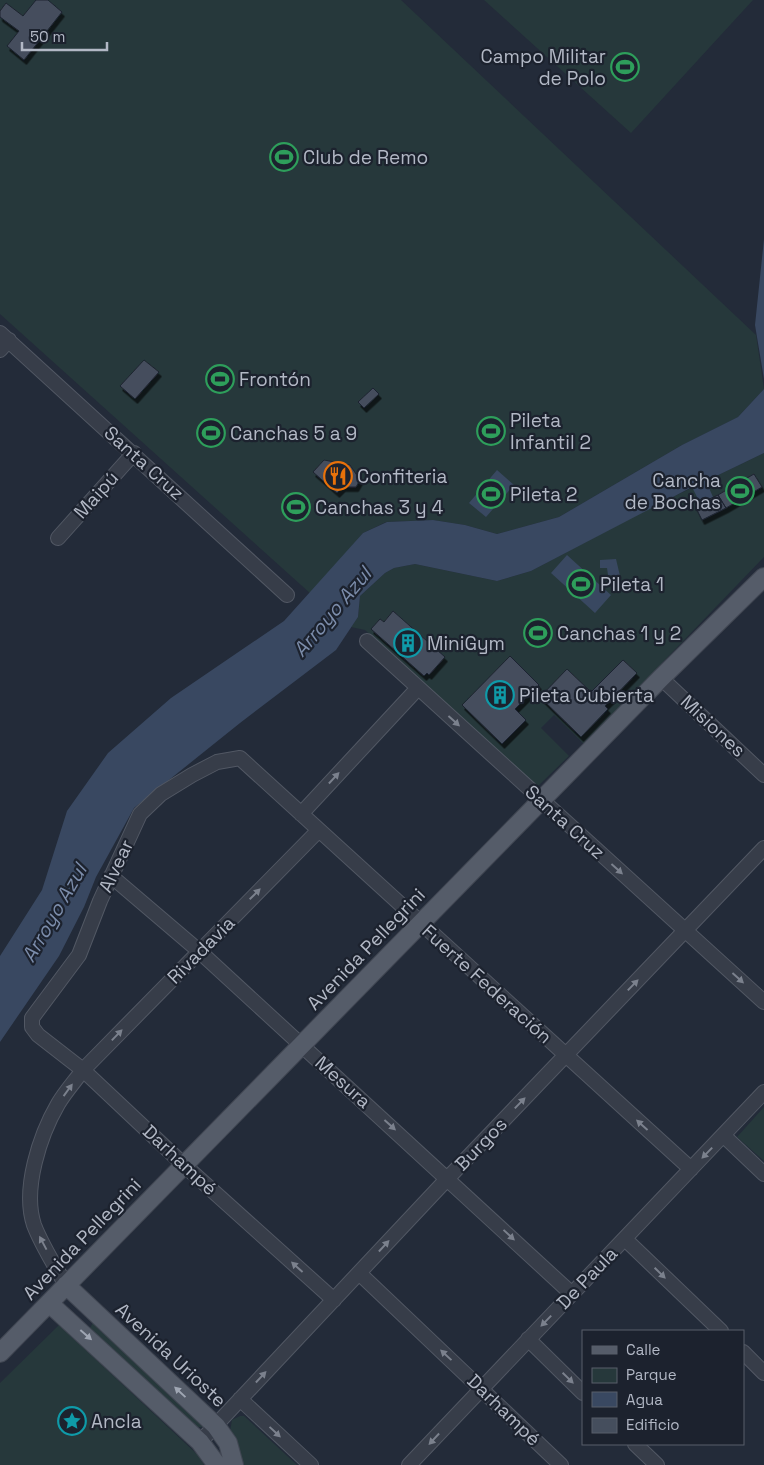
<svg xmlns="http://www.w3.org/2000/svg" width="764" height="1465" font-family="'Space Grotesk',sans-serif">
  <defs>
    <filter id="shadow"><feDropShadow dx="2.5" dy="4.5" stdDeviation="0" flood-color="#0009"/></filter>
  </defs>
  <rect width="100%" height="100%" fill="#232b39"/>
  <!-- green -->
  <path fill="#26383b" d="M0 0H401L756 335 764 389 738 417 682 445 559 517 497 534 465 525 433 520 386 522 363 533 311 594 0 314Z
    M484 0H753L631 133Z
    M764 453V557L584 744 554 715 541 728 569 756 537 787 365 630 351 627 358 617 360 596 385 573 394 568 415 564 497 581 531 571 650 508Z
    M764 1107V1161L737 1137Z
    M94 1321 204 1426 202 1427H197L90 1328Z
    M59 1325 201 1458 204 1465H0V1383Z
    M240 1416H244L297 1465H237L230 1431 232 1420Z"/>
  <!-- water -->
  <path fill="#394861" d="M764 239V379L755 325Z
    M764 389V453L706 481 713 497 700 503 692 487 531 571 497 581 415 564 394 568 385 573 360 596 358 617 336 650 240 723 134 808 96 877 84 907 59 956 0 1042V956L42 890 67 811 108 753 171 698 284 621 363 533 387 522 433 520 465 525 497 534 559 517 682 445 738 417Z
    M493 420 502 428 489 443 480 434Z
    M497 470 514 485 486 517 469 503Z
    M567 555 611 595 595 613 551 573Z
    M616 559 620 576 608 575 607 568H600V560Z"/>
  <!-- building -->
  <path fill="#454e5d" stroke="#1e2430" filter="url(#shadow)" d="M36 0H48L62 12 24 60 7 46 19 31 0 17V11L6 3 23 16Z
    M144 360 159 372 135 399 120 386Z
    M373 388 379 394 364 408 358 402Z
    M324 460 350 465 360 480 356 487H343L337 493 313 472Z
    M754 474 762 487 726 508 718 495Z
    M718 495 726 508 702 520 695 506Z
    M393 611 445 657 429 675 427 673 424 676 371 629 380 619 384 622Z
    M510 656 539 685 515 709 526 720 502 744 462 705Z
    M623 660 637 673 605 706 608 709 581 737 540 697 567 669 591 692Z"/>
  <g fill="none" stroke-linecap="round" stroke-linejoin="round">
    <defs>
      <path id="minor" d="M0 333 287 595
        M0 350 9 340
        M58 538 134 453
        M367 641 764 1002
        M661 678 764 775
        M301 814 418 688
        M111 876 199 951 572 1294
        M723 1135 764 1174
        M625 1239 721 1331
        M359 1273 561 1465
        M66 1285C55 1266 42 1246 34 1225 22 1189 40 1135 58 1104 65 1092 75 1081 83 1070L319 830
        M334 1300 184 1165 83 1070 38 1035 32 1027V1018L79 955 100 901 140 814 161 794 192 775 217 762 240 758 691 1169
        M528 1339 583 1393
        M743 1352 764 1373
        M240 1399 311 1465
        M200 1442 448 1178 764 848
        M635 1444 657 1465
        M409 1465 764 1092"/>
      <path id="major" d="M66 1285 216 1426 228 1443 234 1465
        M49 1303 200 1442 217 1465
        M0 1353 661 678 764 577"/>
    </defs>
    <!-- minor casing -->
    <use href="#minor" stroke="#525864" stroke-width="16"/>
    <!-- major casing -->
    <use href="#major" stroke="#404652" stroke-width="20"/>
    <!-- minor -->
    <use href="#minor" stroke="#373d49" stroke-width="14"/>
    <!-- major -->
    <use href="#major" stroke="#555c69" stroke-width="18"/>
  </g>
  <!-- one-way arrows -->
  <defs><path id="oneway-solid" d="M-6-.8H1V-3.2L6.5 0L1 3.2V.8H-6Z" transform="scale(1.25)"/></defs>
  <g fill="#7b818d">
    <use href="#oneway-solid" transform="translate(454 721) rotate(42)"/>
    <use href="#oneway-solid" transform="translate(334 778) rotate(-47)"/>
    <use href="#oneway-solid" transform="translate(617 869) rotate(42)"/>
    <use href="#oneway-solid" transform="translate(255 894) rotate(-45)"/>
    <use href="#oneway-solid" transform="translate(738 978) rotate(42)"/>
    <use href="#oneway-solid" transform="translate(633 985) rotate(-46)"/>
    <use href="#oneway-solid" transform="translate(117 1035) rotate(-46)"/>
    <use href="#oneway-solid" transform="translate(68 1090) rotate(-54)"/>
    <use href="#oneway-solid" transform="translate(520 1103) rotate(-46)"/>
    <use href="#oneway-solid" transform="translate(390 1125) rotate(42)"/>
    <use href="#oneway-solid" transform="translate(642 1125) rotate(-138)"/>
    <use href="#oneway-solid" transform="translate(707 1153) rotate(134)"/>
    <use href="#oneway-solid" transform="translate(509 1235) rotate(43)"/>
    <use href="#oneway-solid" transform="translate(43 1243) rotate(-118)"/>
    <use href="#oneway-solid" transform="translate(384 1246) rotate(-47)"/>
    <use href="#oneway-solid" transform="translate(297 1267) rotate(-138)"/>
    <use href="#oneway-solid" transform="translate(660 1273) rotate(44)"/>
    <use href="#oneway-solid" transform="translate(546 1321) rotate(134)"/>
    <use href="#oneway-solid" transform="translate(446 1355) rotate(-137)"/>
    <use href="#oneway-solid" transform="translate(261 1377) rotate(-47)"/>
    <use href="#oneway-solid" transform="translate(568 1378) rotate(44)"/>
    <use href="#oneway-solid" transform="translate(275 1432) rotate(43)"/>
    <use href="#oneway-solid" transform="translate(434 1439) rotate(133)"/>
  </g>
  <g fill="#9fa6b3">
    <use href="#oneway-solid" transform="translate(86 1335) rotate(41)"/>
    <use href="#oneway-solid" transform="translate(180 1392) rotate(-137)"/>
  </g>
  <!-- icons -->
  <defs>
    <symbol id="stadium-ring" viewBox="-11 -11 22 22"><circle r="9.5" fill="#1c222e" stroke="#2e9e5b" stroke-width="1.5"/><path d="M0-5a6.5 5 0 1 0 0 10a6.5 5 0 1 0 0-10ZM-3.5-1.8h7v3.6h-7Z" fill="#2e9e5b"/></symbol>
    <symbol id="restaurant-ring" viewBox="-11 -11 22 22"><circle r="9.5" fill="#1c222e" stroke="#e8710a" stroke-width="1.5"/><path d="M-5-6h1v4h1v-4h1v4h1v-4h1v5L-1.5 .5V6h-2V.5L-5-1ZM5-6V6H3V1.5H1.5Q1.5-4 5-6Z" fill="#e8710a"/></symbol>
    <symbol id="building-ring" viewBox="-11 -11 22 22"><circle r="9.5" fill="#1c222e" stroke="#0f9aa8" stroke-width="1.5"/><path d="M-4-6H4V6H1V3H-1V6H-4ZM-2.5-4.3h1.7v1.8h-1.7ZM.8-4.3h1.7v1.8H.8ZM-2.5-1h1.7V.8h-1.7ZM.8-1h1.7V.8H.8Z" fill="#0f9aa8"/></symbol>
    <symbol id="sight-ring" viewBox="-11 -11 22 22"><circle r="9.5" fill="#1c222e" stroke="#0f9aa8" stroke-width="1.5"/><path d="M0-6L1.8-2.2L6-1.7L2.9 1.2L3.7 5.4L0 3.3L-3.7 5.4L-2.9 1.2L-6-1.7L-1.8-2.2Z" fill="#0f9aa8"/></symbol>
  </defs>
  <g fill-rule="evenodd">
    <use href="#stadium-ring" x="609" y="51" width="32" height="32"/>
    <use href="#stadium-ring" x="268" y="141" width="32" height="32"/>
    <use href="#stadium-ring" x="204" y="363" width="32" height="32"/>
    <use href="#stadium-ring" x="475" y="415" width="32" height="32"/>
    <use href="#stadium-ring" x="195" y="417" width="32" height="32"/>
    <use href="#restaurant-ring" x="322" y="460" width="32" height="32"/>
    <use href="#stadium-ring" x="724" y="475" width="32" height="32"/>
    <use href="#stadium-ring" x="475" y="478" width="32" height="32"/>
    <use href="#stadium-ring" x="280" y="491" width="32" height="32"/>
    <use href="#stadium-ring" x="565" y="568" width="32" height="32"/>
    <use href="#stadium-ring" x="522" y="617" width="32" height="32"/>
    <use href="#building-ring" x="392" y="627" width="32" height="32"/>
    <use href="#building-ring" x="484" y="679" width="32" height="32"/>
    <use href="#sight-ring" x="56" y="1405" width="32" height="32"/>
  </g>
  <g text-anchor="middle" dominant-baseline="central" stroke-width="4.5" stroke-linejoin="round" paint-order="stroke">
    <!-- poi labels -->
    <g font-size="19" fill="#b2b8c5" stroke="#1c222e" text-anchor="start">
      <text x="606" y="56" text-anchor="end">Campo Militar<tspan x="606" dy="22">de Polo</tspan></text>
      <text x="303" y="157">Club de Remo</text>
      <text x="239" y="379">Frontón</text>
      <text x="510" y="420">Pileta<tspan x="510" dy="22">Infantil 2</tspan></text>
      <text x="230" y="433">Canchas 5 a 9</text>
      <text x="357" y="476">Confiteria</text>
      <text x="721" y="480" text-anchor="end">Cancha<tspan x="721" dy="22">de Bochas</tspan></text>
      <text x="510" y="494">Pileta 2</text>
      <text x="315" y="507">Canchas 3 y 4</text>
      <text x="600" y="584">Pileta 1</text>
      <text x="557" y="633">Canchas 1 y 2</text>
      <text x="427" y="643">MiniGym</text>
      <text x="519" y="695">Pileta Cubierta</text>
      <text x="91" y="1421">Ancla</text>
    </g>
    <!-- street labels -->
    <g font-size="19" fill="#b2b8c5" stroke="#1c222e">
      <text transform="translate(144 463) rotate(42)">Santa Cruz</text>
      <text transform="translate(96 495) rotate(-48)">Maipú</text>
      <text transform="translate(713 726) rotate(43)">Misiones</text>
      <text transform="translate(565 822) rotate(42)">Santa Cruz</text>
      <text transform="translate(116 866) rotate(-65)">Alvear</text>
      <text transform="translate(366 949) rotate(-46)">Avenida Pellegrini</text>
      <text transform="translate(201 950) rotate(-45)">Rivadavia</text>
      <text transform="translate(487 984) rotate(42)">Fuerte Federación</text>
      <text transform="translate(343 1082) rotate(42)">Mesura</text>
      <text transform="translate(481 1144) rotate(-46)">Burgos</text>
      <text transform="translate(180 1160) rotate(43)">Darhampé</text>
      <text transform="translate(82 1239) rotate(-46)">Avenida Pellegrini</text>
      <text transform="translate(587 1278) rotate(-46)">De Paula</text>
      <text transform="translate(171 1355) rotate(43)">Avenida Urioste</text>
      <text transform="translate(504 1410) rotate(44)">Darhampé</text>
    </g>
    <!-- water labels -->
    <g font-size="20" font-style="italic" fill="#7c8dab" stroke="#1c222e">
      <text transform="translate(332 612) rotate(-50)">Arroyo Azul</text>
      <text transform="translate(54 913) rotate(-60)">Arroyo Azul</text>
    </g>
  </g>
  <!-- legend -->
  <rect x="582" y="1330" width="162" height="115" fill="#1c222e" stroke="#585e6a"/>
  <rect x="592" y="1346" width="25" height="8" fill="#555c69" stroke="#585e6a"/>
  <text x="626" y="1355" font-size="15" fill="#b2b8c5">Calle</text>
  <rect x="592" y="1368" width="25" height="15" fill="#26383b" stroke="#585e6a"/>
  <text x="626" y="1380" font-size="15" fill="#b2b8c5">Parque</text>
  <rect x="592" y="1392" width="25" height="15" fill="#394861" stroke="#585e6a"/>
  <text x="626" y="1405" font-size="15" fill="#b2b8c5">Agua</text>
  <rect x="592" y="1418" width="25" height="15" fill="#454e5d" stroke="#585e6a"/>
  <text x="626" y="1430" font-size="15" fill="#b2b8c5">Edificio</text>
  <!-- scale -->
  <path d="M22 42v8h85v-8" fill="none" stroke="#b2b8c5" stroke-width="2.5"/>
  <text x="30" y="42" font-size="15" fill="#b2b8c5" stroke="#1c222e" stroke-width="4" paint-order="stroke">50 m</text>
</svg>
